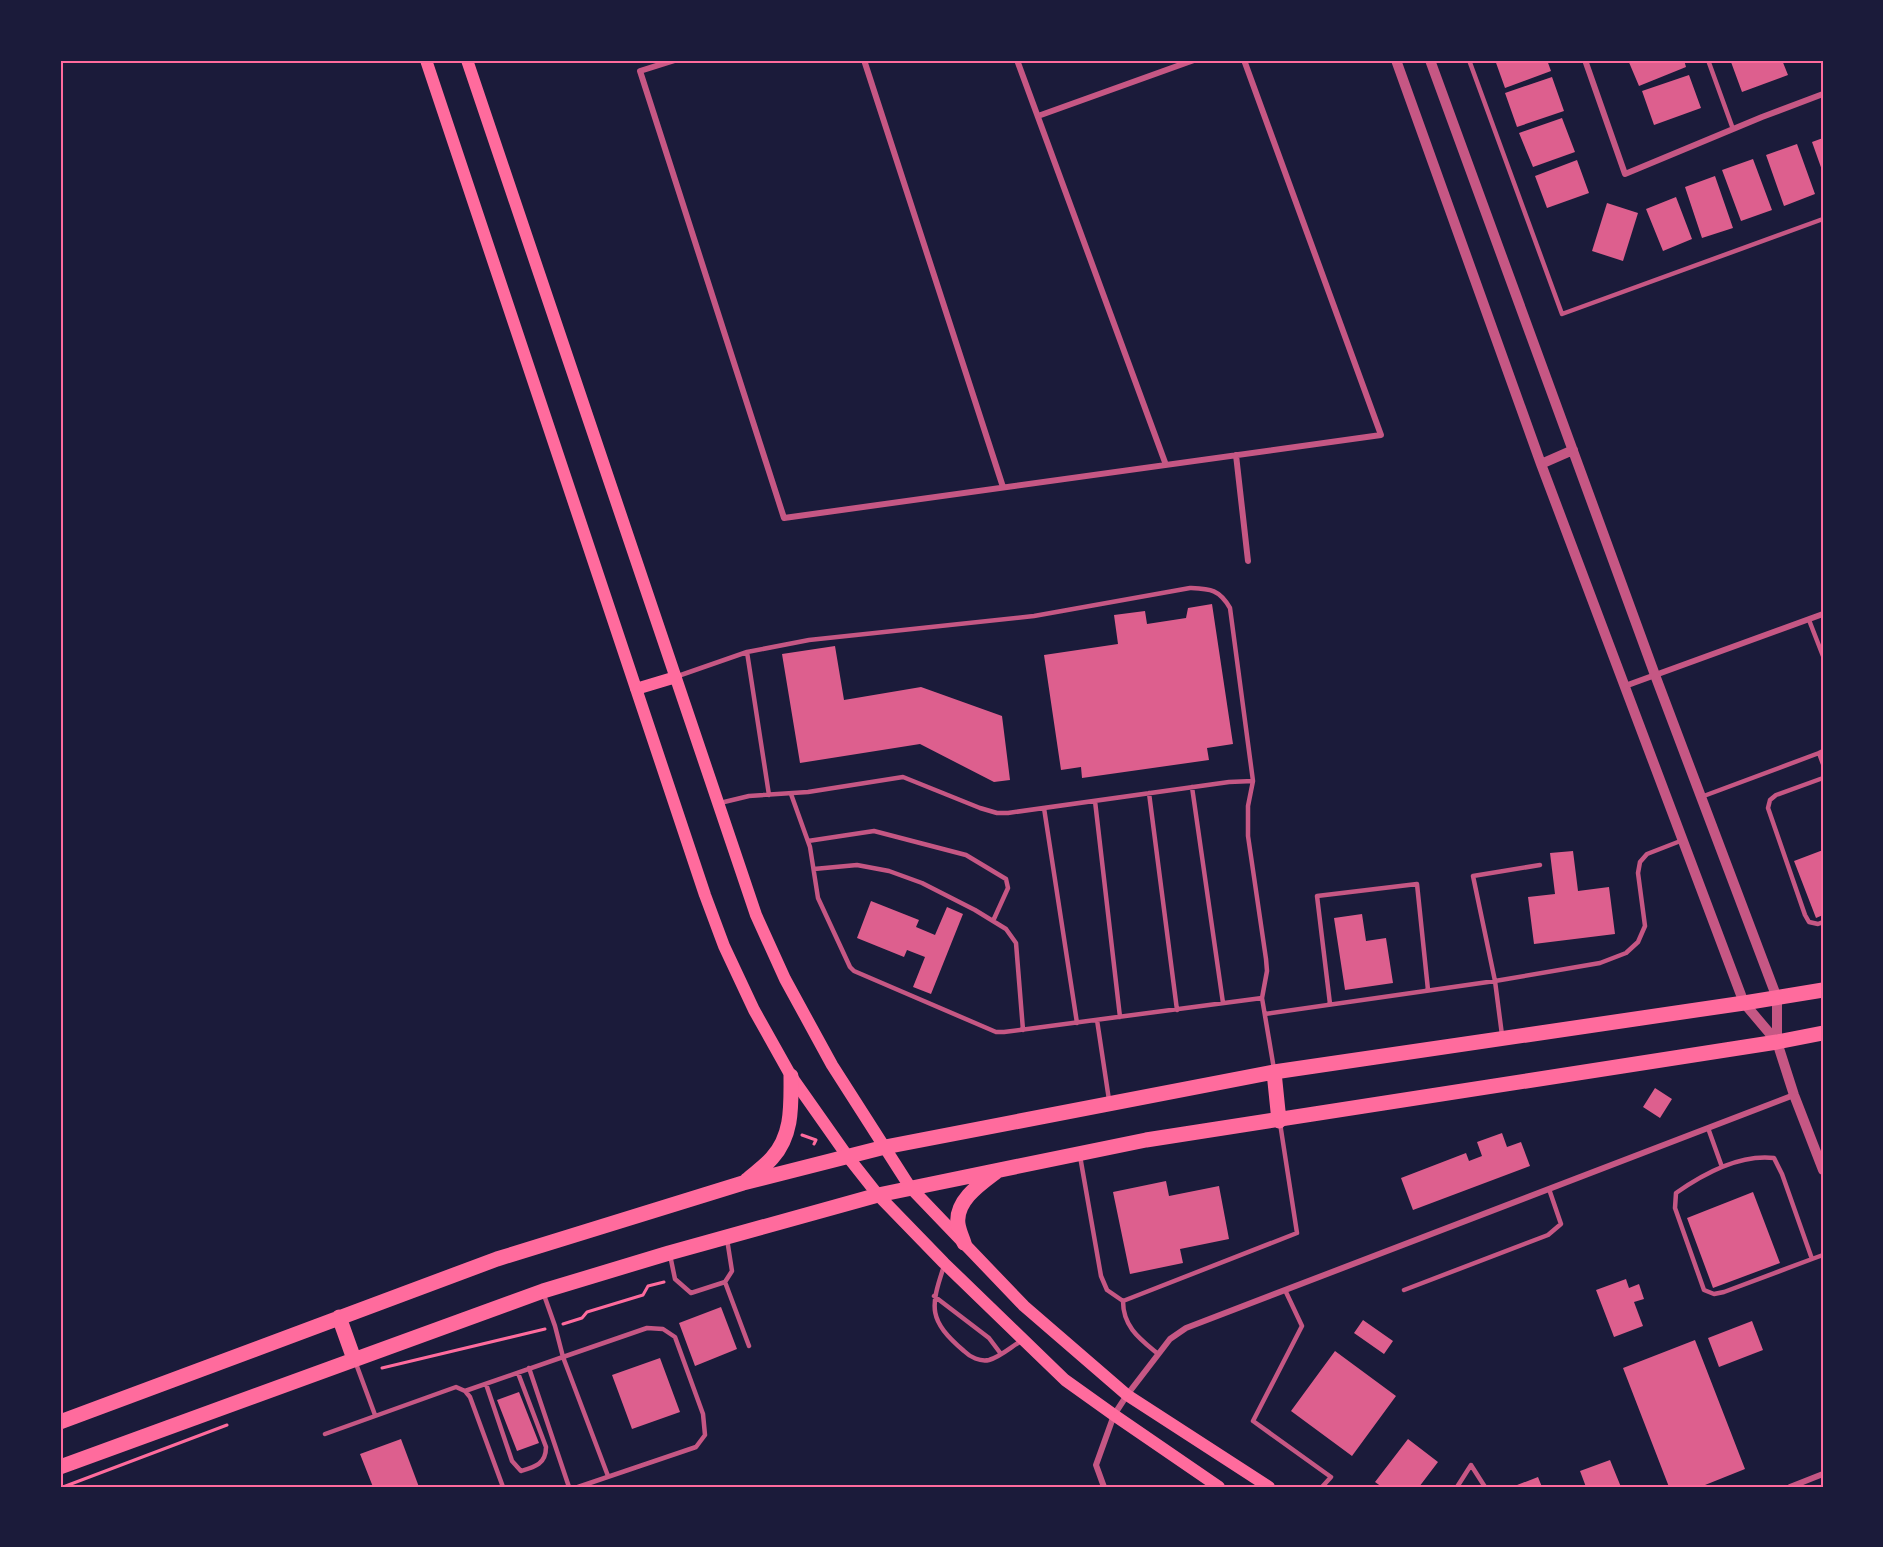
<svg xmlns="http://www.w3.org/2000/svg" width="1883" height="1547" font-family="'Fira Sans',sans-serif">
  <rect width="100%" height="100%" fill="#1b1b3a"/>
  <!-- building -->
  <path fill="#dd5f8e" d="M1495 60H1547L1551 71 1505 88Z
    M1628 60H1684L1686 67 1639 86Z
    M1736 60H1782L1788 75 1742 92 1731 62Z
    M1689 75 1701 108 1654 125 1642 91Z
    M1552 77 1564 111 1517 127 1505 93Z
    M1562 118 1575 152 1533 167 1519 133Z
    M1823 138V173L1812 142Z
    M1797 144 1815 194 1784 206 1766 155Z
    M1753 159 1772 210 1741 221 1722 170Z
    M1577 160 1589 193 1547 208 1535 176Z
    M1715 176 1733 228 1702 238 1685 187Z
    M1676 197 1692 239 1663 251 1646 209Z
    M1607 203 1638 213 1623 261 1592 251Z
    M1212 604 1233 744 1207 748 1209 760 1082 778 1081 767 1061 770 1044 655 1118 644 1114 615 1145 611 1147 624 1186 618 1188 608Z
    M835 646 844 700 921 687 1002 716 1010 780 994 782 920 744 800 763 782 654Z
    M1823 850V915L1816 918 1794 861Z
    M1573 851 1578 891 1609 887 1615 934 1534 944 1528 897 1555 894 1550 853Z
    M871 901 919 920 916 927 935 935 947 907 963 914 931 994 913 987 925 957 907 950 904 957 857 938Z
    M1362 914 1366 941 1386 938 1393 983 1345 990 1334 918Z
    M1655 1088 1672 1099 1660 1118 1643 1107Z
    M1502 1133 1507 1147 1521 1142 1530 1166 1413 1210 1401 1178 1466 1153 1469 1161 1482 1156 1477 1142Z
    M1166 1181 1169 1196 1219 1186 1229 1239 1180 1249 1183 1263 1130 1274 1113 1192Z
    M1753 1192 1780 1263 1713 1288 1687 1218Z
    M1626 1279 1629 1288 1639 1284 1644 1299 1634 1302 1643 1326 1614 1337 1596 1290Z
    M721 1307 737 1349 695 1366 679 1323Z
    M1363 1320 1393 1341 1384 1354 1354 1333Z
    M1752 1321 1763 1350 1719 1367 1708 1338Z
    M1695 1340 1745 1469 1700 1487H1669L1623 1368Z
    M1335 1351 1396 1396 1352 1456 1291 1411Z
    M660 1358 680 1412 632 1429 612 1375Z
    M519 1392 539 1443 517 1451 497 1400Z
    M401 1439 419 1487H373L360 1454Z
    M1408 1439 1438 1462 1419 1487H1382L1375 1482Z
    M1610 1460 1621 1487H1586L1580 1471Z
    M1538 1477 1542 1487H1512Z"/>
  <g fill="none" stroke-linecap="round" stroke-linejoin="round">
    <!-- path -->
    <path stroke="#ff6b9d" stroke-width="3" d="M802 1135 816 1140 814 1144
      M563 1324 582 1318 587 1312 643 1295 648 1286 664 1282
      M382 1368 545 1329
      M63 1487 227 1425"/>
    <!-- service -->
    <path stroke="#c65784" stroke-width="4.5" d="M1469 60 1562 314 1823 219
      M1708 60 1733 129
      M1809 620 1823 656
      M747 652 769 795
      M678 676 747 652 809 640 1034 616 1190 588C1210 589 1219 589 1230 608L1253 781
      M1823 751 1819 753 1823 764
      M1823 778 1776 795 1770 800 1768 808 1805 915 1809 922 1818 924 1823 922
      M1192 787 1223 1003
      M1149 793 1177 1010
      M791 794 810 847 818 898 850 967 854 971 996 1032H1004L1262 998
      M1701 797 1819 753
      M1095 801 1120 1017
      M720 803 749 796 808 792 903 777 980 808 997 813H1008L1229 782 1253 781 1248 806V836L1266 959 1267 971 1262 998 1274 1069
      M1044 808 1077 1023
      M808 841 874 831 966 855 1006 879 1008 888 993 921
      M814 869 857 865 889 871 922 883 975 910 1006 929 1016 943 1023 1030
      M1330 1004 1317 896 1417 884 1428 990
      M1265 1014 1495 981 1600 963 1626 953 1638 942 1645 926 1638 873 1640 862 1647 854 1683 840
      M1097 1020 1109 1100
      M1502 1035 1495 981 1473 876 1540 865
      M1708 1128 1722 1167
      M1080 1156 1101 1276 1107 1290 1123 1301
      M670 1255 675 1279 691 1293 725 1282 732 1271 727 1239
      M1812 1259 1782 1174 1774 1158C1740 1154 1703 1174 1676 1193L1675 1208 1704 1290 1714 1294 1724 1292 1812 1259 1823 1255
      M944 1266C930 1308 928 1320 964 1351 970 1357 980 1362 989 1360 1000 1357 1011 1347 1021 1341
      M725 1282 749 1346
      M1285 1290 1302 1326 1253 1421 1331 1477 1322 1487
      M1404 1290 1548 1235 1561 1224 1549 1189
      M934 1296 989 1338 1001 1354
      M1158 1354C1140 1339 1123 1327 1123 1301L1297 1233 1280 1123
      M355 1361 375 1415
      M529 1368 569 1487
      M486 1384 512 1461 521 1471C535 1467 546 1464 546 1447L518 1373
      M465 1391 563 1357 555 1326 544 1295
      M325 1434 456 1387 465 1391 470 1397 503 1487
      M578 1487 696 1447 705 1435 703 1414 675 1337 663 1329 647 1328 563 1357 608 1476
      M1457 1487 1471 1465 1485 1487"/>
    <!-- minor -->
    <path stroke="#c65784" stroke-width="6" d="M675 60 640 71 784 518 1381 435 1244 60
      M864 60 1003 487
      M1017 60 1166 465
      M1585 60 1625 174 1762 117 1823 94
      M1038 116 1194 60
      M1236 455 1248 561
      M1625 686 1823 614
      M1104 1487 1096 1465 1114 1415 1127 1395 1170 1339 1186 1328 1794 1095
      M1790 1487 1823 1474"/>
    <!-- tertiary -->
    <path stroke="#c65784" stroke-width="10" d="M1396 60 1541 464 1744 1003 1777 1042
      M1430 60 1655 675 1777 998V1042L1794 1095 1823 1170
      M1541 464 1573 450"/>
    <!-- secondary -->
    <path stroke="#ff6b9d" stroke-width="12" d="M426 60 705 895 724 946 754 1010 791 1076 848 1157 878 1195 944 1263 1065 1380 1114 1415 1219 1487
      M467 60 756 915 785 979 832 1065 910 1187 1024 1306 1127 1395 1269 1487
      M636 689 676 677"/>
    <!-- primary -->
    <path stroke="#ff6b9d" stroke-width="15" d="M1274 1072 1279 1121
      M747 1180C755 1173 765 1166 772 1158 793 1135 791 1105 791 1076
      M964 1243C962 1237 959 1231 958 1224 955 1201 980 1184 996 1172
      M339 1317 354 1359
      M60 1422 497 1259 743 1183 885 1147 1274 1072 1744 1003 1823 990
      M60 1467 543 1291 669 1253 878 1195 1146 1140 1777 1042 1823 1033"/>
  </g>
  <!-- border -->
  <rect width="1883" height="1547" fill="none" stroke="#1b1b3a" stroke-width="123"/>
  <rect x="62" y="62" width="1760" height="1424" fill="none" stroke="#ff6b9d" stroke-width="2"/>
</svg>
